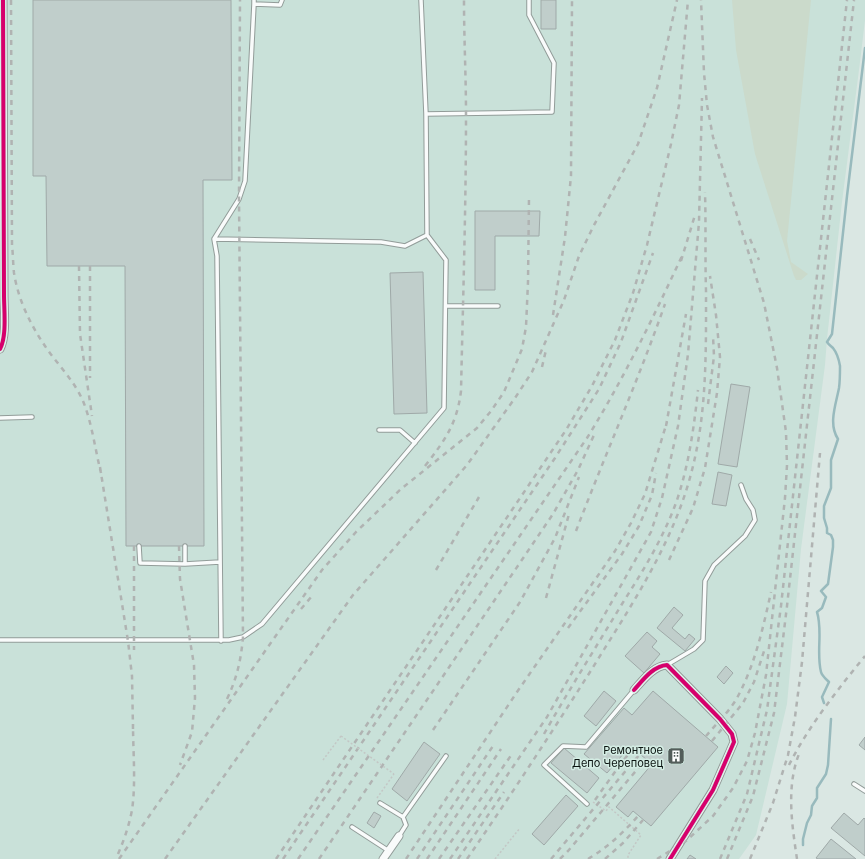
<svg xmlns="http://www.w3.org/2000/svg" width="865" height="859" font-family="Inter,sans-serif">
  <rect width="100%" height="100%" fill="#dae7e3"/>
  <!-- built -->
  <path fill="#c9e1d9" d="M0 0H865V20L860 62 842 202 827 339 825 365 801 549 787 704 756 835 739 859H0Z"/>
  <!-- green -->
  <path fill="#cbdacb" d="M732 0H811L787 241 791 262 808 274 801 280H796L794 276 755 154 736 50Z"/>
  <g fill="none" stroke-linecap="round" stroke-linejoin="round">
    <!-- stream -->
    <path stroke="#98babd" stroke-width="2.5" d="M824 703 822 697 829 682C826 679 822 676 821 672 816 652 823 631 817 612L822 608 826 597 821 591 828 584 833 547V540L831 535 827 533V528L824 518V506L831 488V460L838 439C828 424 836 404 839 388 840 381 840 373 840 366 839 360 837 353 833 348 831 346 829 345 827 342L832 334 847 196 865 48
      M803 845V839L807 823 811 815 812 806 817 798V788L826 774 828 765 831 719"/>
  </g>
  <!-- building -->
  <path fill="#c0cecb" stroke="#9fa9a8" d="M33 0H231L232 180H203L204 546H126L125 266H47L46 176H33Z
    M541 0H556V29H541Z
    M475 211H540L539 236H495V290H475Z
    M423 272 427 413 394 414 390 273Z
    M731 384 750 387 737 467 718 464Z
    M718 472 732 475 726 506 712 504Z
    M674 607 683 615 672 628 685 639 689 634 695 639 685 651 657 628Z
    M647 632 657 641 652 647 660 654 644 673 625 656Z
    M726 666 733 673 724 684 717 677Z
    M604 691 616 701 596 726 584 716Z
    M653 691 718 747 651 826 633 811 628 817 616 807 652 764 630 746 607 773 584 754 624 708 632 715Z
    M865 737V750L859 745Z
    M424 742 440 754 407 801 392 789Z
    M564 748 599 778 587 793 551 763Z
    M566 795 578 806 544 845 532 834Z
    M374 812 381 816 374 828 367 823Z
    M844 813 858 825 864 818 865 819V856L831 828Z
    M831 839 856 859H818L816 858Z
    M690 855 696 859H687Z"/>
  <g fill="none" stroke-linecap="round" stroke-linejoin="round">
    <defs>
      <path id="service" d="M254 0V4L280 5 282 0
        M426 114 552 112 554 63 529 15V0
        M214 239 381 242 405 246 427 235
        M446 306H498
        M0 418 32 417
        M379 430H400L415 443
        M139 546 140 563 185 564
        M185 546V564L220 562
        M0 640H229L243 637 262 624 444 408 446 260 427 235 426 114 421 0
        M221 641 217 256 214 239 239 199 245 181 254 4
        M667 665 694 649 703 640 705 581 714 565 745 536 755 520 753 510 746 499 741 485
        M854 784 865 791
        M380 803 403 817
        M587 804 544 765 563 746 586 747 634 690
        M352 827 389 851
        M399 836 406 825 403 817 446 756"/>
      <path id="minor" d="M0 349C7 336 4 310 4 295L3 0
        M634 690C643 680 653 666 667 665L720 719 732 734 734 742 713 790 670 859
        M383 859 399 836"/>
    </defs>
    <!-- service casing -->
    <use href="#service" stroke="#929c99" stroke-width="5.5"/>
    <!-- minor casing -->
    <use href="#minor" stroke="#929c99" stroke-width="9"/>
    <!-- path -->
    <path stroke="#c3c7c5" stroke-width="1.5" stroke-dasharray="2 2" stroke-linecap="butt" d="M323 760 341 736
      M377 798 394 774
      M593 802 606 811 609 807 641 835 628 855V859
      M495 859 520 828"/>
    <!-- service -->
    <use href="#service" stroke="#f9fbfb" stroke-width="3.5"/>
    <!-- minor -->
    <use href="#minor" stroke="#f9fbfb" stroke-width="7"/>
    <!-- rail -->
    <path stroke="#b0b3b2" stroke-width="2.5" stroke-dasharray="5 5" stroke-linecap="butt" d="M11 0 12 245C13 254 13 264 14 273 18 299 30 324 45 346 57 364 74 380 83 401 92 423 95 449 101 473
      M750 239 759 260
      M681 261 695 215
      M79 266 80 334 92 416
      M90 266V378
      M553 315 565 237 571 176 572 0
      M542 367 546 350
      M708 404 714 356 713 336
      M666 426 686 314
      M425 466C445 440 457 424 461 391 463 299 466 207 466 115 466 77 464 39 464 0
      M100 467 128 641 132 676 133 729
      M576 531C605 455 638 381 665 304
      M134 546V650
      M179 546 180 579 194 665 195 698 192 732 180 765
      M669 560 693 508 705 468 717 393 720 357 716 315 710 276
      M436 570 479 497
      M546 598 569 514
      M301 609 312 596
      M568 628 622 554 639 526 652 495 656 473
      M227 699C237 678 241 660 243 637L239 199 240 0
      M433 730 520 602 555 538 579 477
      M544 734C569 690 596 647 622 604 643 571 664 537 677 500 689 464 694 427 698 390
      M706 736C716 724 729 712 737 698 755 665 763 628 771 592
      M712 741 743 703 754 682 765 648
      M789 765C808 727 838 689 865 656
      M595 800 617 769 633 748
      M118 854C124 840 129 826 132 810 136 783 133 752 133 724
      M119 859 322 570 356 532 401 489 477 428 491 411 504 392 522 349 526 327 528 282 529 197
      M165 859 353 595 467 465 515 398 532 372 564 300 579 256 593 227 638 144 657 88 677 0
      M276 859 566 430 592 386 615 340 633 293 647 245 671 144 679 105 688 0
      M283 859 555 458 599 389 621 342 653 253
      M298 859 587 438C623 380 653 318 682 256
      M319 859 553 514 578 470 594 435
      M406 859 517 692 615 551 631 523 645 494 667 422
      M417 859 495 743
      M427 859 501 749
      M439 859 512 754
      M450 859 547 717 651 532 662 498 678 426 688 354 699 222 702 98
      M458 859 504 792
      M467 859C509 798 550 735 590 672 630 607 675 542 693 466 707 409 706 349 706 291 705 258 706 225 705 192
      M551 859 640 754
      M560 859 568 851 646 759
      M588 859C608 847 623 833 638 816
      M605 859 623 843 643 820
      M657 859 686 841 713 816 733 788 747 761 755 733 766 675 785 498 787 465 786 432 777 368 764 303 713 137 707 105 704 73 701 0
      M720 859 747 794 767 710 781 606 847 0
      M727 859 753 796 774 713 787 606 854 0
      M750 859 773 803 788 755 795 717 802 662 820 453
      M797 859C792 825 786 787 799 754"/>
    <!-- path-bridge -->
    <path stroke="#c3c7c5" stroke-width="1.5" stroke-dasharray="2 2" stroke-linecap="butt" d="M341 736 394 774"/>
    <defs>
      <path id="cycleway" d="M0 349C7 336 4 310 4 295L3 0
        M634 690C643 680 653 666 667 665L720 719 732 734 734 742 713 790 670 859"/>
    </defs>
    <!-- cycleway casing -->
    <use href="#cycleway" stroke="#d4ede4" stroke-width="6"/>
    <!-- cycleway -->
    <use href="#cycleway" stroke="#d6006c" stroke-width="4"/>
  </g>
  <!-- icons -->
  <defs>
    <symbol id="building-square" viewBox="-11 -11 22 22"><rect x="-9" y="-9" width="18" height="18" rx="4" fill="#535d5a" stroke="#d4ede4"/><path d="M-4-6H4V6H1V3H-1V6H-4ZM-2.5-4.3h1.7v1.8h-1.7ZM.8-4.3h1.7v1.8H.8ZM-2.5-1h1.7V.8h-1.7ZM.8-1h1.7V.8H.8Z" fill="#fff"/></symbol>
  </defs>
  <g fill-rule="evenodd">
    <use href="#building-square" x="666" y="746" width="20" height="20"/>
  </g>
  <g text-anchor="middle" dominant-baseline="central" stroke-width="3" stroke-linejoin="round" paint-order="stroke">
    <!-- poi labels -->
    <g font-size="11" fill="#0a1310" stroke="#d4ede4" text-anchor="end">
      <text x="663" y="750">Ремонтное<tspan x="663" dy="13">Депо Череповец</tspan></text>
    </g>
  </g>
</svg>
